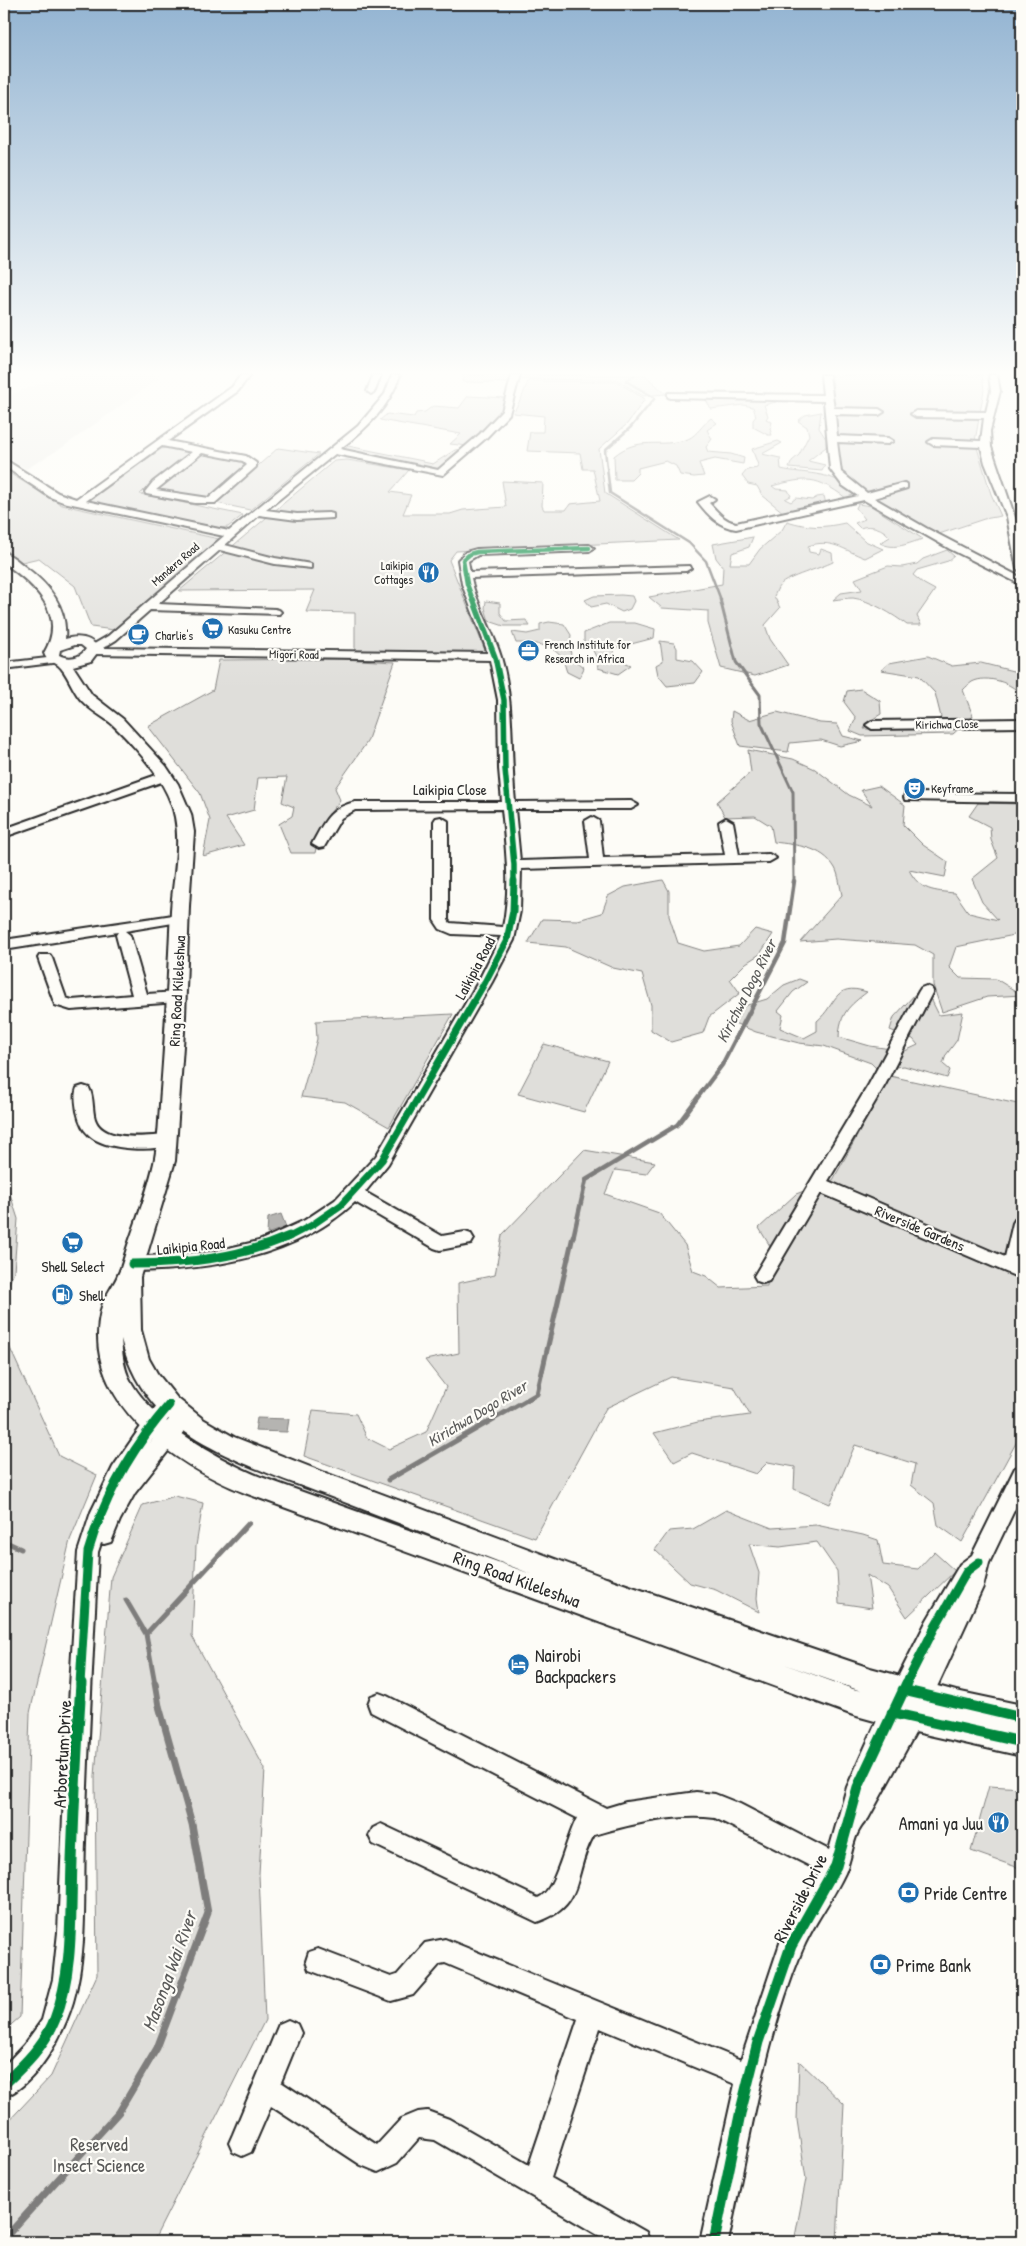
<svg xmlns="http://www.w3.org/2000/svg" width="1026" height="2246" font-family="'Patrick Hand',sans-serif">
  <rect width="100%" height="100%" fill="#fdfcf7"/>
  <filter id="ink" filterUnits="userSpaceOnUse"><feTurbulence type="fractalNoise" baseFrequency=".02" numOctaves="2"/><feDisplacementMap in="SourceGraphic" scale="10" xChannelSelector="R" yChannelSelector="G"/><feConvolveMatrix kernelMatrix="1 2 1 2 8 2 1 2 1" color-interpolation-filters="sRGB"/></filter>
  <g filter="url(#ink)">
    <!-- built -->
    <path fill="#edece8" d="M64 375H159L158 379 63 447 26 469 4 455V397Z"/>
    <!-- green -->
    <path fill="#dfdeda" stroke="#858482" d="M464 375H514L512 383 462 382Z
      M521 375H645L666 394 643 396 617 380 520 379Z
      M832 375H982L984 390 975 441 991 494 1001 516 984 519 939 534 863 493 839 474Z
      M528 381 617 382 645 399 627 424 599 449 605 493 679 540 456 551 449 560 486 653 355 651V613L306 612 315 590 179 591 334 461 347 460 409 470 390 492 411 495 403 514H450L463 510 506 507 502 481 543 483 542 506 544 510H566L570 504 600 501 593 469H583L580 453 527 451 530 432H543L544 416 513 413 522 397Z
      M468 396 508 398 503 412 468 446 450 444 461 434 380 420 387 414 414 417 416 413 425 412 433 406 459 408Z
      M719 399 771 400 776 402 764 405 768 416 766 419 772 422 770 429 772 435H768L753 427V420L756 416 753 407 743 405 711 409 706 400Z
      M821 412 819 428 826 439V447L808 461 825 465 822 471 789 468 792 461 799 455 809 435 807 427 798 421 805 415Z
      M711 418 717 423 707 430 712 439 706 447 708 452 731 454 744 458 743 464 715 459 699 463 704 476 694 477 680 475 676 466 666 461 638 468V473L631 480H615L614 456C639 435 659 449 688 439 697 435 703 424 711 418Z
      M778 441 782 443 762 454 780 458 781 469C806 475 839 470 854 496L846 498C816 476 807 477 772 486L776 489 788 490 791 496 785 499 791 502 796 498 812 500 817 497 824 496 826 504 784 513 762 495 757 486 748 484 742 476 747 470 757 468 758 465 752 449Z
      M348 446 423 461V462L433 464 455 450 466 449 439 472 341 452Z
      M169 447 192 452 149 485 140 494 243 515 228 527 220 528 89 501 161 449Z
      M278 448 319 454 250 510 216 503Z
      M198 454 243 461 249 464 209 498 157 491 156 489Z
      M4 470 62 505 219 539 114 630 91 627 75 586 39 558 22 562 4 549Z
      M858 504 871 506 923 539C908 543 895 551 880 543L890 537C883 528 871 524 860 528L855 523 865 519 856 508Z
      M787 521C810 528 822 528 845 523L865 541 883 549 865 558C844 550 831 538 808 546L809 552 819 554 821 549 832 553 833 562C821 568 787 577 780 585 777 588 776 593 774 596L780 608 765 625 770 639 788 665 755 676 721 668 708 623V611L662 608 649 597 722 584 723 567 716 558 713 544 753 537 749 547 732 553 730 564H749L760 549 782 530Z
      M947 550 954 556 948 561 917 570 913 575 924 584 935 590 917 616 921 625H907C894 615 870 600 853 598 847 598 840 599 833 600L841 593 862 590 855 579 888 566 902 567 917 564 923 559Z
      M621 595 632 596 634 601 630 609 622 612 606 604 591 607 585 600 594 596Z
      M486 601 500 603V613L506 621 526 620 530 626H504L489 621 485 608Z
      M549 622 564 624 571 635 570 643 571 657 584 668 579 678 567 672C565 667 564 660 561 657 551 643 531 643 516 643L512 632 527 634 540 631V624Z
      M609 623H635L655 629 654 638 612 649 617 659 631 665 618 674 598 668 597 659 591 646 584 642V633Z
      M660 641 674 643 677 648V658L693 661 703 672 695 683 667 686 658 675 656 665 663 661Z
      M928 656 952 666 981 663 1017 672 1022 675V696C1013 683 987 674 972 682 969 684 966 687 963 690L973 716 953 734 862 736 850 731 856 718 844 702 847 691 861 689 880 701 881 714 868 722 864 729 929 728 941 717 935 693 919 676 881 670 889 663Z
      M341 659 395 662 367 742 335 788 340 800 321 825 315 853H291L279 824 292 816 294 807 282 802 287 777 258 778 254 810 226 818 244 845 203 856 210 820 200 793 148 726 213 690 219 660Z
      M732 711 749 720 777 712 820 723 837 724 843 736 863 741 840 746 821 740 790 743 788 752 740 746 731 721Z
      M748 750 793 759 815 769 849 795 872 806 861 790 879 786 905 805 903 825 923 845 948 862 945 877 909 870C920 891 934 891 955 893L969 913 998 920 982 902 972 879 998 858 991 840 990 827 969 816 978 803 1022 804V926L1019 934 956 947 949 967 960 978 996 979 1022 995 987 997 942 1012 933 985V955L915 945 836 939 800 942 842 895C840 887 839 875 835 868 822 846 796 845 774 842L771 826 755 816 725 817 717 802 751 772Z
      M663 880 669 891V916L678 943 704 951 739 946 755 929 773 934 760 954 746 963 730 979 740 993 709 1017 703 1033 671 1042 651 1030V1005L642 974 613 968 566 947 528 943 542 919 578 920 602 913 608 896 625 887Z
      M799 979 807 982 793 992 778 1011 783 1015 780 1028 804 1038 817 1031V1021C837 1005 833 981 867 992 849 1006 840 1013 839 1037L870 1046 905 1051 918 1045 913 1039 890 1030 894 1017 917 992 932 1001 939 1015 963 1012 957 1040 946 1055 943 1064 950 1070 947 1078 904 1066 877 1069 871 1063 824 1046 799 1043 756 1032 727 1020 744 1006 767 999 784 985Z
      M453 1014 389 1127 345 1102 301 1097 317 1039 316 1021Z
      M544 1044 608 1061 584 1112 518 1094Z
      M890 1076 1022 1105V1432L962 1542 938 1525 934 1503 911 1485 915 1464 855 1445 830 1504 794 1489 795 1467 768 1462 756 1474 692 1453 674 1462 654 1433 698 1422 750 1415 734 1387 671 1377 606 1408 535 1538 304 1456 313 1410 356 1414 367 1438 389 1449 426 1432 446 1387 425 1360 459 1353 458 1283 495 1275 502 1235 584 1150 655 1162 646 1174 615 1170 605 1194 659 1213 685 1245 693 1271 706 1276 721 1288 767 1286 770 1246 759 1228 796 1194 833 1180Z
      M4 1175 18 1219 14 1271 4 1297Z
      M4 1335 59 1456 97 1475 70 1540 30 1713 20 2017 4 2031Z
      M175 1496 203 1503 196 1546 192 1636 265 1769 259 1874 265 2020 153 2242H4V2126L51 2076 97 1975 95 1776 111 1577 143 1505Z
      M726 1510 772 1528 816 1525 863 1535 878 1540 883 1565 918 1569 934 1552 955 1571 907 1617 888 1588 867 1575 872 1608 839 1603 837 1571 817 1542 780 1547 749 1544 759 1573 757 1598 759 1612 716 1590 690 1583 655 1550 669 1531 693 1529Z
      M989 1786 1022 1788V1869L971 1851Z
      M799 2061 844 2104 837 2242H794L806 2179 797 2120Z"/>
    <!-- water -->
    <path fill="#b5b4b1" stroke="#7e7d7b" d="M281 1214 286 1227 267 1234 268 1218Z
      M257 1418 289 1419 287 1432 255 1431Z"/>
    <g fill="none" stroke-linecap="round" stroke-linejoin="round">
      <!-- stream-far4 -->
      <path stroke="#7e7d7b" stroke-width="2.5" d="M635 375 626 381 655 398 631 427 605 450 610 493 689 543 706 561 721 600"/>
      <!-- stream-far3 -->
      <path stroke="#7e7d7b" stroke-width="3" d="M720 599 736 662 760 695 761 723 793 792 794 882"/>
      <!-- stream-far2 -->
      <path stroke="#7e7d7b" stroke-width="4.5" d="M573 1238 586 1180 677 1125 722 1065 785 943 794 881"/>
      <!-- stream-far1 -->
      <path stroke="#7e7d7b" stroke-width="5" d="M388 1480 537 1394 573 1236
        M4 1541 21 1549
        M126 1600 146 1634 155 1684
        M146 1634 249 1523"/>
      <!-- stream -->
      <path stroke="#7e7d7b" stroke-width="7" d="M4 2239 119 2112 157 2048 208 1913 192 1824 159 1706 155 1683"/>
      <defs>
        <path id="minor" d="M241 375H250L238 391 168 441 246 456 256 463V467L215 503H195L146 494 145 492 153 482 192 452 162 446 86 501 229 531 358 426 385 394 392 375H400C389 408 367 428 340 449L438 470 480 434 502 411 512 375H520L509 414 486 438 443 475 335 454 266 510 297 514 329 513 333 514V518L297 520 259 515 225 545 275 558 311 564V568L275 564 220 550 158 604 275 609 279 610 281 612 279 614 150 610 116 640 103 648 488 653 462 584 458 560 466 552 477 549 589 545 594 548 589 551 478 555 468 561 470 572 690 566 691 568 686 571 471 578C476 605 493 630 501 657 515 704 510 753 515 802L631 801 638 805 631 809H515L520 861 590 859 585 821 592 817 599 821 603 858 725 855 719 822 726 818 733 822 739 855 769 854 776 858 769 862 521 869 520 911 514 940 492 982 388 1164 365 1192 442 1236 465 1232 471 1234 474 1239 471 1244 440 1250 434 1248 355 1202C295 1258 210 1270 132 1271L126 1269 123 1264 126 1259 132 1257 211 1252 259 1241 305 1220 335 1200 376 1156 478 982 501 936 452 934 440 929 434 920V821L436 818 441 817 448 821V920L450 923 503 927C511 888 506 849 502 809L355 810 341 818 324 847 319 848 312 844C324 822 329 808 355 802H502L499 769 498 700 490 660 93 654 87 651 89 647 108 636 224 536 63 502 50 497 4 466V459L58 493 76 499 232 387ZM202 453 243 461 247 465 209 498 156 490Z
          M373 375H381L375 391 371 394 367 391Z
          M821 375H829L834 408 879 409 884 412 879 415 835 414 837 436 888 438 893 441 888 444 837 442 841 472 867 493 904 483 907 484V488L874 498 926 528 1022 578V585L950 549 864 500 736 529C719 527 708 515 698 502L710 496 715 499 709 503C717 511 724 521 736 523L858 496 842 485 830 469 824 401 671 398 668 397V393L823 395Z
          M989 375H997L1000 391 990 431 991 447 1021 535 1022 572 1017 569 1007 517 985 463 981 447 933 445 928 442 933 439 981 441 984 418 916 417 911 414 916 411 986 412 991 391Z
          M56 657 62 660 60 662 4 669V663Z
          M1022 719V727L872 729 866 725 872 721Z
          M165 772 170 773 171 776 170 779 4 837V829Z
          M910 793 1022 794V802L905 800 904 797 905 794Z
          M180 914 187 918 185 921 125 931 130 935 147 994 177 992 182 993 184 997 182 1001 177 1002 71 1010 55 1005 38 958 40 955H50L52 958 66 998 72 1000 132 995 116 935 118 932 4 950V940Z
          M926 986 931 988 933 991 885 1085 828 1181 1005 1257 1013 1223 1016 1218 1022 1216V1279L821 1193 769 1281 763 1283 757 1281 754 1276 757 1271 869 1084 919 991 921 988Z
          M83 1086 89 1088C94 1097 92 1109 95 1119 103 1143 148 1136 167 1135L173 1137 175 1141 173 1145C152 1151 106 1151 89 1135 82 1129 79 1120 77 1111 76 1104 74 1095 77 1088Z
          M169 1397 176 1399 179 1405 150 1443C160 1431 175 1405 192 1411L195 1417 135 1493 120 1520 111 1542 104 1544 101 1543 98 1552C93 1649 88 1746 85 1843 83 1895 88 1951 73 2002 63 2035 38 2083 4 2097V2066L24 2045 42 2020 53 1979 58 1932 65 1770 78 1552 91 1512 113 1467 149 1415 162 1399Z
          M1022 1465V1494L989 1563 983 1587 919 1726 868 1819C851 1835 854 1853 845 1873 832 1901 812 1925 801 1953 763 2046 749 2145 728 2242H700L735 2084 600 2028 551 2178 646 2232 650 2242H610L435 2140 419 2138 397 2163 378 2172 361 2165 271 2106 251 2152 242 2156 233 2152 229 2143 233 2134 279 2024 288 2020 297 2024 301 2033 281 2082 377 2145 401 2119 418 2112 427 2111 449 2119 529 2165 578 2019 445 1963 440 1964 413 1995 391 2001 309 1970 306 1961 309 1952 318 1949 391 1977 397 1975 425 1943 445 1939 741 2060 782 1937 820 1871 715 1818C675 1813 632 1824 594 1835 572 1872 587 1906 537 1922L373 1844 369 1836 373 1828 381 1824 538 1898C556 1892 566 1837 577 1818L371 1712 368 1704 371 1696 379 1693 387 1696 606 1808 626 1802 696 1792 715 1794 740 1804 829 1850 847 1787 884 1705 927 1620 960 1564 972 1555 1015 1468Z"/>
        <path id="major" d="M4 553C12 555 18 561 24 566 49 584 68 607 65 639 79 635 91 637 100 649L91 661 73 666 92 695 123 719 166 766 178 784 191 814 194 832 189 906 185 1017 175 1161 140 1277 141 1330 149 1359 157 1373 177 1398 203 1419 234 1437 323 1472 606 1578 870 1668 956 1691 1022 1705V1756L911 1731 853 1715 245 1493C173 1464 80 1400 101 1310 104 1296 113 1287 118 1275 123 1265 125 1253 129 1242 138 1216 148 1190 154 1163 159 1140 159 1114 161 1090 166 1030 168 970 171 910 173 880 181 847 175 817 169 784 137 748 113 725 104 717 91 711 82 701 73 692 67 672 58 665 51 660 47 662 44 653 68 614 34 584 4 563ZM75 645H81L86 649C80 658 69 660 59 655L60 650ZM121 1339C128 1366 140 1390 160 1411 198 1452 287 1480 339 1500 403 1525 467 1549 531 1574L261 1477C218 1460 148 1419 128 1376 123 1364 122 1351 121 1339ZM784 1664 861 1691 853 1689Z"/>
      </defs>
      <!-- minor casing -->
      <use href="#minor" stroke="#2b2b2b" stroke-width="4"/>
      <!-- major casing -->
      <use href="#major" stroke="#2b2b2b" stroke-width="4"/>
      <!-- minor -->
      <use href="#minor" fill="#fdfcf7" fill-rule="evenodd"/>
      <!-- major -->
      <use href="#major" fill="#fdfcf7" fill-rule="evenodd"/>
      <defs>
        <path id="cycleway-far4" d="M473 600 467 584 463 560 470 554 477 552 589 548"/>
        <path id="cycleway-far3" d="M473 599 495 657 504 700 505 769 514 865V882"/>
        <path id="cycleway-far2" d="M287 1238 312 1225 341 1205 382 1160 485 982 507 940 513 911 514 881"/>
        <path id="cycleway-far1" d="M132 1264C186 1264 239 1258 289 1236
          M80 1684 88 1552C104 1497 131 1449 169 1405
          M906 1684 935 1627 967 1571 979 1562"/>
        <path id="cycleway" d="M903 1690 1022 1718
          M892 1713 1022 1742
          M4 2084C24 2065 45 2045 55 2019 74 1969 70 1914 72 1861 74 1802 77 1743 81 1683
          M714 2242 741 2110 758 2042 791 1946 836 1866 858 1787 907 1683"/>
      </defs>
      <!-- cycleway-far4 casing -->
      <use href="#cycleway-far4" stroke="#fdfcf7" stroke-width="6"/>
      <!-- cycleway-far3 casing -->
      <use href="#cycleway-far3" stroke="#fdfcf7" stroke-width="8"/>
      <!-- cycleway-far2 casing -->
      <use href="#cycleway-far2" stroke="#fdfcf7" stroke-width="10"/>
      <!-- cycleway-far1 casing -->
      <use href="#cycleway-far1" stroke="#fdfcf7" stroke-width="12"/>
      <!-- cycleway casing -->
      <use href="#cycleway" stroke="#fdfcf7" stroke-width="14"/>
      <!-- cycleway-far4 -->
      <use href="#cycleway-far4" stroke="#00873e" stroke-width="4.5"/>
      <!-- cycleway-far3 -->
      <use href="#cycleway-far3" stroke="#00873e" stroke-width="5.5"/>
      <!-- cycleway-far2 -->
      <use href="#cycleway-far2" stroke="#00873e" stroke-width="7"/>
      <!-- cycleway-far1 -->
      <use href="#cycleway-far1" stroke="#00873e" stroke-width="9"/>
      <!-- cycleway -->
      <use href="#cycleway" stroke="#00873e" stroke-width="11"/>
    </g>
  </g>
  <!-- sky -->
  <linearGradient id="sky" x2="0" y2="1"><stop stop-color="#93b4d2"/><stop offset="0.54" stop-color="#fefefb"/><stop offset="1" stop-color="#fefefb" stop-opacity="0"/></linearGradient>
  <rect width="1026" height="690" fill="url(#sky)"/>
  <!-- icons -->
  <defs>
    <symbol id="restaurant-disc" viewBox="-11 -11 22 22"><circle r="9.5" fill="#1f6fb2" stroke="#fdfcf7"/><path d="M-5-6h1v4h1v-4h1v4h1v-4h1v5L-1.5 .5V6h-2V.5L-5-1ZM5-6V6H3V1.5H1.5Q1.5-4 5-6Z" fill="#fff"/></symbol>
    <symbol id="supermarket-disc" viewBox="-11 -11 22 22"><circle r="9.5" fill="#1f6fb2" stroke="#fdfcf7"/><path d="M-6-5.5h2.5l.6 2H6L4.5 2H-2.5L-4.4-4H-6ZM-1.5 3.2a1.3 1.3 0 1 0 .1 0ZM3 3.2a1.3 1.3 0 1 0 .1 0Z" fill="#fff"/></symbol>
    <symbol id="cafe-disc" viewBox="-11 -11 22 22"><circle r="9.5" fill="#1f6fb2" stroke="#fdfcf7"/><path d="M-5.5-4.5H6V0H3Q3 3.5 0 3.5H-2.5Q-5.5 3.5-5.5 0ZM3-3.2v2h1.7v-2ZM-6 4.5H4V6H-6Z" fill="#fff"/></symbol>
    <symbol id="office-disc" viewBox="-11 -11 22 22"><circle r="9.5" fill="#1f6fb2" stroke="#fdfcf7"/><path d="M-6-3h4V-5.5h4V-3h4V5H-6ZM-1-4.5V-3h2v-1.5ZM-6 0V1H6V0Z" fill="#fff"/></symbol>
    <symbol id="theatre-disc" viewBox="-11 -11 22 22"><circle r="9.5" fill="#1f6fb2" stroke="#fdfcf7"/><path d="M-5-5.5Q0-4 5-5.5V0Q5 5 0 6Q-5 5-5 0ZM-3.3-2.5H-1v1.5H-3.3ZM1-2.5H3.3v1.5H1ZM-2.8 1Q0 5.5 2.8 1Z" fill="#fff"/></symbol>
    <symbol id="fuel-disc" viewBox="-11 -11 22 22"><circle r="9.5" fill="#1f6fb2" stroke="#fdfcf7"/><path d="M-5.5-6h7V0h2V4h1.3V-2.5L3-4.5l.8-.8L6-3V5H2.5V1h-1V6h-7ZM-4.2-4.7v3.2H.2V-4.7Z" fill="#fff"/></symbol>
    <symbol id="hotel-disc" viewBox="-11 -11 22 22"><circle r="9.5" fill="#1f6fb2" stroke="#fdfcf7"/><path d="M-6-4.5h1.5V1H6V5H4.5V3h-9V5H-6ZM-4 0a1.8 1.8 0 1 1 3.6 0ZM.5 0V-2.5h3Q6-2.5 6 0Z" fill="#fff"/></symbol>
    <symbol id="bank-disc" viewBox="-11 -11 22 22"><circle r="9.5" fill="#1f6fb2" stroke="#fdfcf7"/><path d="M-6-4H6V4H-6ZM0-2.3a2.3 2.3 0 1 0 0 4.6a2.3 2.3 0 1 0 0-4.6Z" fill="#fff"/></symbol>
  </defs>
  <g fill-rule="evenodd">
    <use href="#restaurant-disc" x="416" y="560" width="25" height="25"/>
    <use href="#supermarket-disc" x="200" y="616" width="25" height="25"/>
    <use href="#cafe-disc" x="126" y="622" width="25" height="25"/>
    <use href="#office-disc" x="516" y="638" width="25" height="25"/>
    <use href="#theatre-disc" x="902" y="776" width="25" height="25"/>
    <use href="#supermarket-disc" x="60" y="1230" width="25" height="25"/>
    <use href="#fuel-disc" x="50" y="1282" width="25" height="25"/>
    <use href="#hotel-disc" x="506" y="1652" width="25" height="25"/>
    <use href="#restaurant-disc" x="986" y="1810" width="25" height="25"/>
    <use href="#bank-disc" x="896" y="1880" width="25" height="25"/>
    <use href="#bank-disc" x="868" y="1952" width="25" height="25"/>
  </g>
  <g text-anchor="middle" dominant-baseline="central" stroke-width="4.5" stroke-linejoin="round" paint-order="stroke">
    <!-- far-street labels -->
    <g font-size="12" fill="#2b2b2b" stroke="#fdfcf7">
      <text transform="translate(175 564) rotate(-41)">Mandera Road</text>
      <text transform="translate(294 654) rotate(1)">Migori Road</text>
      <text transform="translate(947 724) rotate(-1)">Kirichwa Close</text>
    </g>
    <!-- far-poi labels -->
    <g font-size="12" fill="#2b2b2b" stroke="#fdfcf7" text-anchor="start">
      <text x="413" y="565" text-anchor="end">Laikipia<tspan x="413" dy="14">Cottages</tspan></text>
      <text x="228" y="629">Kasuku Centre</text>
      <text x="155" y="635">Charlie's</text>
      <text x="545" y="644">French Institute for<tspan x="545" dy="14">Research in Africa</tspan></text>
      <text x="931" y="788">Keyframe</text>
    </g>
    <!-- street labels -->
    <g font-size="15" fill="#2b2b2b" stroke="#fdfcf7">
      <text x="450" y="789">Laikipia Close</text>
      <text transform="translate(475 968) rotate(-62)">Laikipia Road</text>
      <text transform="translate(177 991) rotate(-87)">Ring Road Kileleshwa</text>
      <text transform="translate(920 1228) rotate(23)">Riverside Gardens</text>
      <text transform="translate(191 1246) rotate(-6)">Laikipia Road</text>
    </g>
    <!-- poi labels -->
    <g font-size="15" fill="#2b2b2b" stroke="#fdfcf7">
      <text x="73" y="1266">Shell Select</text>
      <text x="79" y="1295" text-anchor="start">Shell</text>
    </g>
    <!-- water labels -->
    <g font-size="16" font-style="italic" fill="#5b5b5a" stroke="#fdfcf7">
      <text transform="translate(746 991) rotate(-63)">Kirichwa Dogo River</text>
      <text transform="translate(477 1413) rotate(-31)">Kirichwa Dogo River</text>
    </g>
    <!-- near-street labels -->
    <g font-size="18" fill="#2b2b2b" stroke="#fdfcf7">
      <text transform="translate(517 1579) rotate(20)">Ring Road Kileleshwa</text>
      <text transform="translate(62 1754) rotate(-87)">Arboretum Drive</text>
      <text transform="translate(800 1898) rotate(-63)">Riverside Drive</text>
    </g>
    <!-- near-poi labels -->
    <g font-size="18" fill="#2b2b2b" stroke="#fdfcf7" text-anchor="start">
      <text x="535" y="1655">Nairobi<tspan x="535" dy="21">Backpackers</tspan></text>
      <text x="983" y="1823" text-anchor="end">Amani ya Juu</text>
      <text x="924" y="1893">Pride Centre</text>
      <text x="896" y="1965">Prime Bank</text>
    </g>
    <!-- near-park labels -->
    <g font-size="18" fill="#585857" stroke="#fdfcf7">
      <text x="99" y="2144">Reserved<tspan x="99" dy="21">Insect Science</tspan></text>
    </g>
    <!-- near-water labels -->
    <g font-size="19" font-style="italic" fill="#5b5b5a" stroke="#fdfcf7">
      <text transform="translate(169 1971) rotate(-70)">Masonga Wai River</text>
    </g>
  </g>
  <!-- margin -->
  <rect width="1026" height="2246" fill="none" stroke="#fdfcf7" stroke-width="20"/>
  <rect x="10" y="10" width="1006" height="2226" fill="none" stroke="#2b2b2b" stroke-width="2" filter="url(#ink)"/>
</svg>
